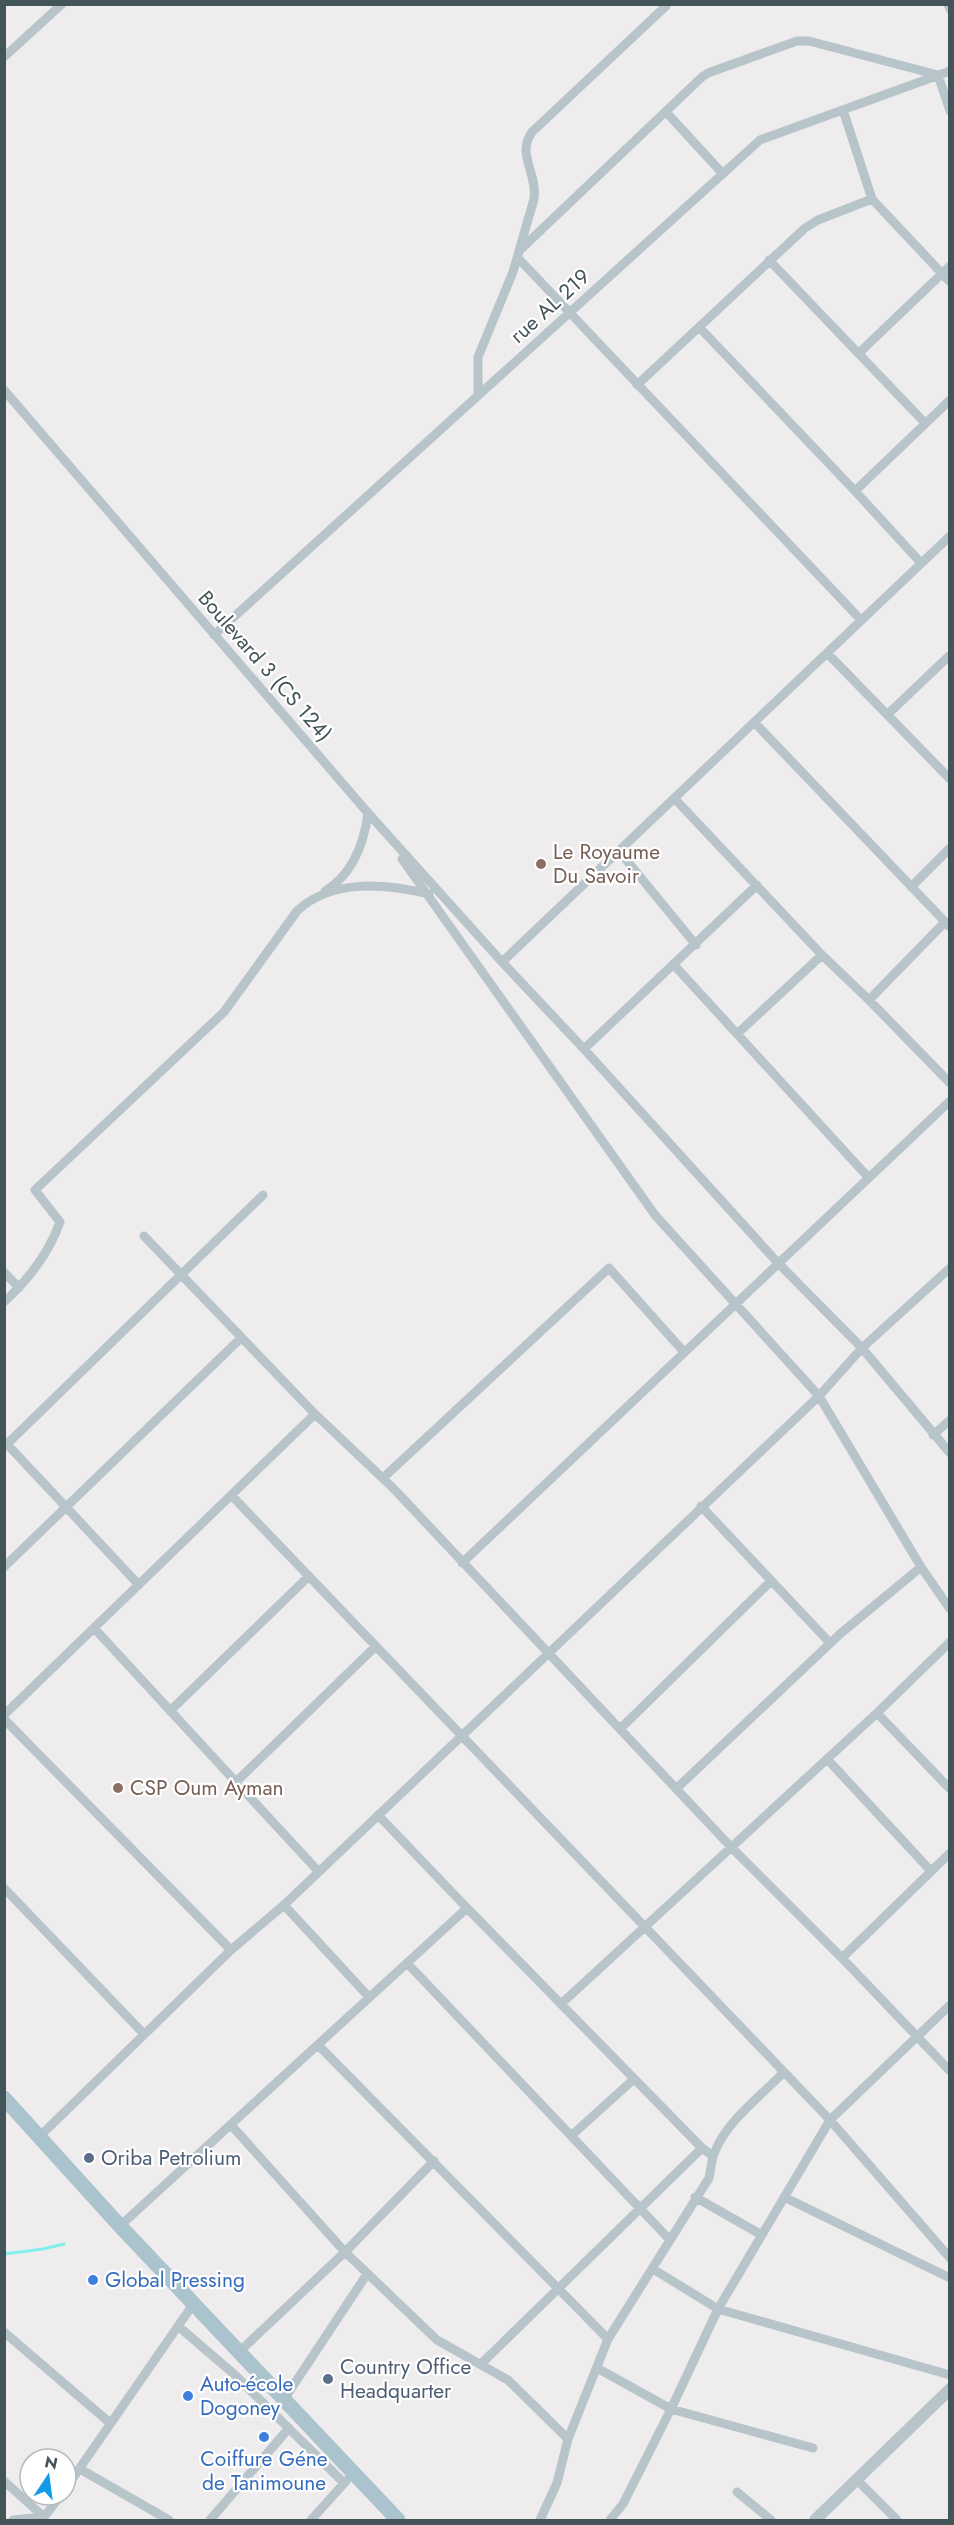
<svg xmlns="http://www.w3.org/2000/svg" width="954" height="2525" font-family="Jost,sans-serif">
  <rect width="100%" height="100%" fill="#efeced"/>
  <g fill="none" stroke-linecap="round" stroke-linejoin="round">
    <!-- stream -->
    <path stroke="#82efef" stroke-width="3" d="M4 2254 43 2249 64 2244"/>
    <!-- minor -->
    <path stroke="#b7c5ca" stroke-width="9" d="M948 4 950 9
      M4 57 62 4
      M843 110 872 199 950 282
      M666 112 723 174
      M520 250 702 77 708 73 797 41H809L938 75 950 111
      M518 258 861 620
      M769 260 925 423
      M699 327 855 491 921 563
      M860 352 950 266
      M637 385 805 228 818 220 872 199
      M4 390 368 813 502 962 584 1049 778 1263 862 1348 950 1453
      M478 395V357L513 272 534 199C538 174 516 154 532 132L666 6
      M855 491 950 400
      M214 635 760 140 950 71
      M827 653 950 779
      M888 714 950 655
      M754 722 950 927
      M674 798 822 955 869 1000 950 1083
      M619 851 696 945
      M402 859 655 1215 819 1396 921 1567 950 1609
      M911 887 950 848
      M325 891C353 874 364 844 368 813
      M502 962 950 536
      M674 965 868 1177
      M869 1000 945 922
      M737 1034 822 955
      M584 1049 757 885
      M144 1236 315 1414 393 1488 731 1847 842 1958 950 2071
      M4 1272 19 1288
      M4 1302C28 1280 49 1253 60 1222L35 1190 224 1012 297 911C332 878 386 884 429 894
      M933 1435 950 1420
      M5 1442 139 1585
      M4 1447 263 1195
      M383 1478 609 1268 684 1352
      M231 1495 830 2120 950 2258
      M701 1506 830 1643
      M462 1563 950 1101
      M4 1567 241 1338
      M94 1628 318 1871
      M170 1711 309 1576
      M877 1713 950 1789
      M4 1715 315 1414
      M4 1719 231 1950
      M620 1729 771 1581
      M827 1759 931 1871
      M236 1782 376 1646
      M677 1788 840 1634 921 1567
      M4 1888 144 2034
      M284 1905 368 1996
      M467 1908 702 2148 713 2156
      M842 1958 950 1853
      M407 1963 669 2239
      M561 2004 877 1713 950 1642
      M318 2045 608 2339
      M231 2125 345 2252 437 2340 508 2380 568 2439
      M572 2135 634 2079
      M40 2136 231 1950 284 1905 819 1396 862 1348 950 1268
      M695 2197 760 2234
      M784 2197 950 2278
      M120 2226 467 1908 378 1815
      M653 2269 718 2309 950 2375
      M178 2326 235 2375 344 2483
      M4 2332 110 2423
      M239 2352 345 2252 434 2161
      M481 2364 702 2148
      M597 2368 671 2409 813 2448
      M283 2401 367 2274
      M80 2469 169 2520
      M857 2480 897 2520
      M4 2481 44 2517
      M66 2488 194 2303
      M737 2492 771 2520
      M13 2520 44 2517 61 2495
      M210 2520 289 2428
      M311 2520 347 2480
      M540 2520 557 2483 568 2439 608 2339 709 2178C711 2170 711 2162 714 2154 725 2122 761 2096 784 2072
      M610 2520 623 2504 671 2409 718 2309 830 2120 950 2005"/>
    <!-- tertiary -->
    <path stroke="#b7c5ca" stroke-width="12" d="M815 2520 950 2389"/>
    <!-- primary -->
    <path stroke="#aac3cd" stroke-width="15" d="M4 2098 120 2226 398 2520"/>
  </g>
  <!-- markers -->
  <g fill="#8d6e63" stroke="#fff" stroke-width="2">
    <circle cx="541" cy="864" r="6"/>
    <circle cx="118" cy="1788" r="6"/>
  </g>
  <g fill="#5c6f8a" stroke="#fff" stroke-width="2">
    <circle cx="89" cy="2158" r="6"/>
    <circle cx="328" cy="2379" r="6"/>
  </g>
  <g fill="#3f7fe0" stroke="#fff" stroke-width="2">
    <circle cx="93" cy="2280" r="6"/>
    <circle cx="188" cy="2396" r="6"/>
    <circle cx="264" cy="2437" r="6"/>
  </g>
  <g text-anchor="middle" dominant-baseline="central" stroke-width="4.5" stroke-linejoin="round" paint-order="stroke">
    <!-- street labels -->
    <g font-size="21" fill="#44555a" stroke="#fff">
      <text transform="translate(550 306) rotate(-42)">rue AL 219</text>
      <text transform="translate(265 666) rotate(49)">Boulevard 3 (CS 124)</text>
    </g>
    <!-- education labels -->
    <g font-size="21" fill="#785e54" stroke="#fff" text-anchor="start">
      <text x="553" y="852">Le Royaume<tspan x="553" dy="24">Du Savoir</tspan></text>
      <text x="130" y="1788">CSP Oum Ayman</text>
    </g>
    <!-- service labels -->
    <g font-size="21" fill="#4e5e75" stroke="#fff" text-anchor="start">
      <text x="101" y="2158">Oriba Petrolium</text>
      <text x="340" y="2367">Country Office<tspan x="340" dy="24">Headquarter</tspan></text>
    </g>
    <!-- shop labels -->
    <g font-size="21" fill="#366cbe" stroke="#fff" text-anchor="start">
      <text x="105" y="2280">Global Pressing</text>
      <text x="200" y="2384">Auto-école<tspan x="200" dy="24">Dogoney</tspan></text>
      <text x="264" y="2459" text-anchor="middle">Coiffure Géne<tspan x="264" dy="24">de Tanimoune</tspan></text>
    </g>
  </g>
  <!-- border -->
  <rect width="954" height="2525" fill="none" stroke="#44555a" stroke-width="12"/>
  <!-- north arrow -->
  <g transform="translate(48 2477) rotate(13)"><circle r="28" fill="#ffffff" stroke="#b4bbbd" stroke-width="1.5"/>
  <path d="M0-4.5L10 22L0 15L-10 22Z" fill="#119ae5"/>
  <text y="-9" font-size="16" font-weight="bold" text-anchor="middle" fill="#44555a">N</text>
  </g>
</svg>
